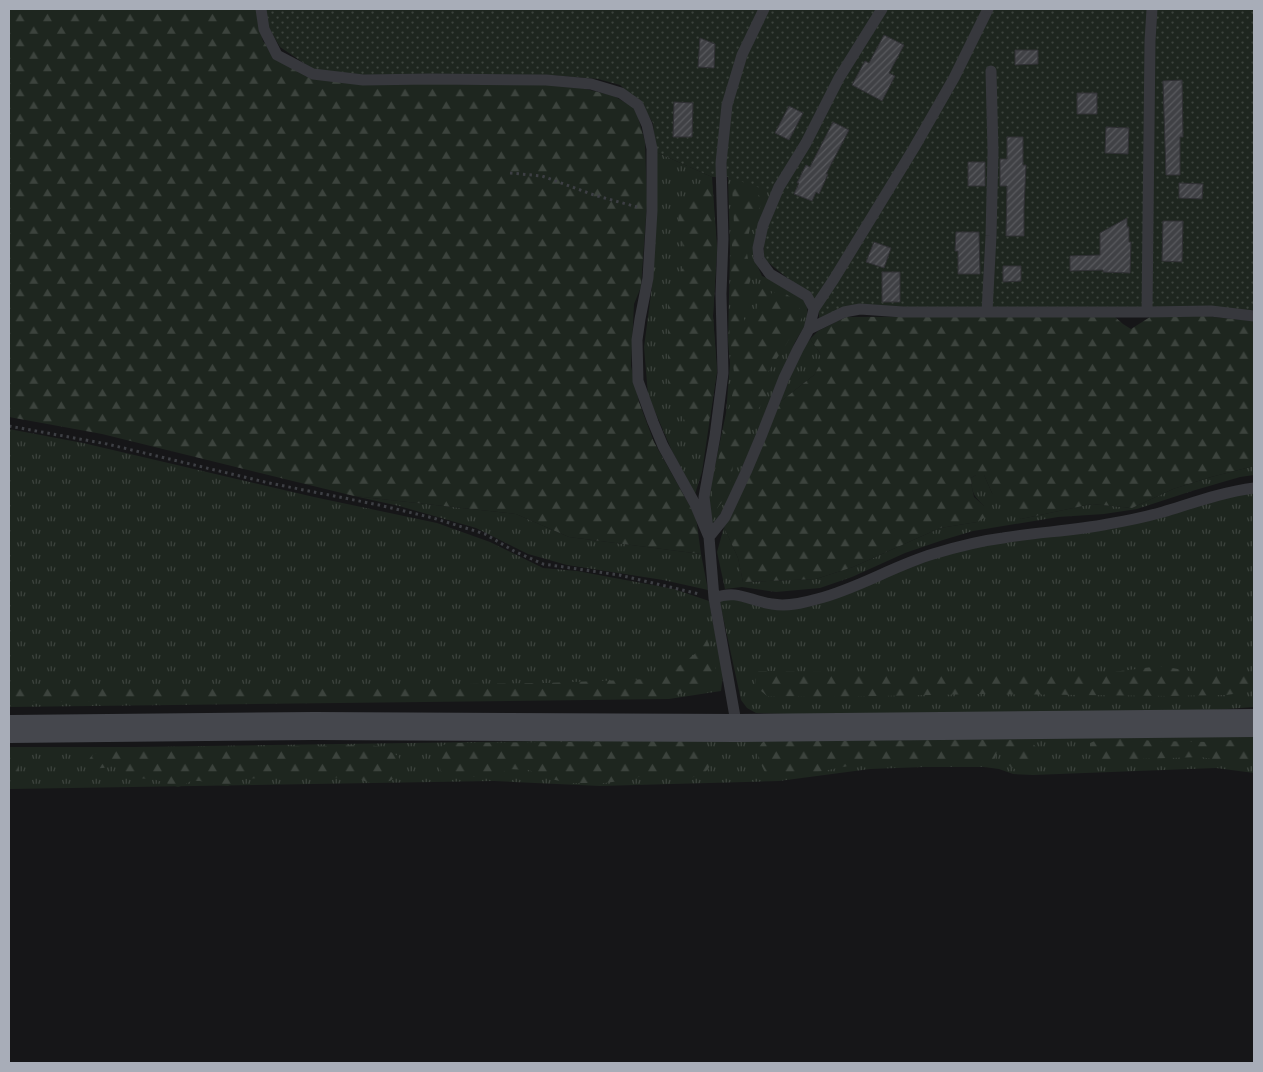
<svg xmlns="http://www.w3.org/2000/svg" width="1263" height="1072" font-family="'Fira Sans Condensed',sans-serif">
  <defs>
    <pattern id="grass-tufts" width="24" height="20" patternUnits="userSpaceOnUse" patternTransform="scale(1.25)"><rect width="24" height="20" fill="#1e261f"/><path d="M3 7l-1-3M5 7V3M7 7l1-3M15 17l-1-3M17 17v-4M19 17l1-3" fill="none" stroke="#3c433d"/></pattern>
    <pattern id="forest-firs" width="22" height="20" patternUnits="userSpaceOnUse" patternTransform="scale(1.25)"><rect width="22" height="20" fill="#1e261f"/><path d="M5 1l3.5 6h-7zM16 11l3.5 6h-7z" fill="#3c433d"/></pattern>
    <pattern id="garden-dots" width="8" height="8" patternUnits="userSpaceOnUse" patternTransform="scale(1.25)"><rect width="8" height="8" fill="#1e261f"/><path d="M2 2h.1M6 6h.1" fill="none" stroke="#3c433d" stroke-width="1.8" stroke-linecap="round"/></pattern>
    <pattern id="building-hatch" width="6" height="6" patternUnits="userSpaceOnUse" patternTransform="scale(1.25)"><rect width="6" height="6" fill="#404145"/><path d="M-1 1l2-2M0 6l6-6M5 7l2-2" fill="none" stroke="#595a5e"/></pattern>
  </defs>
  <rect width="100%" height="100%" fill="#161618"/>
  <!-- grass -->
  <path fill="url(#grass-tufts)" d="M656 152 712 177 717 248 713 316 717 371 702 472 695 494 672 451 648 395 644 347 653 279Z
    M784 173 753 256 762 276 785 285 807 303 808 320 795 342 784 368 758 431 724 509 712 525 708 499 726 413 730 363 728 341 730 252 728 177Z
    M810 339 820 353 822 363 814 375 780 402C789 380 796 357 810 339Z
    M9 429 83 443 314 497 437 523 490 542 543 568 577 571 674 589 709 601 723 675 721 691 669 699 9 707Z
    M1254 466V475L1240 477 1192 491 1137 509 1104 514 1058 517 973 531 943 540 905 553 852 577 820 588 776 592 742 587 725 589 717 552 724 527 738 558 743 582 816 579 853 567 940 528 977 522 984 506C973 495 972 493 971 478L976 475H984L992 493 1021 519 1092 504 1132 508 1173 489 1211 477Z
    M1254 492V707L1201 711 794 714 756 713 747 708 741 700 720 603 722 598H729L773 609 933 557 966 549Z
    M354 496 516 514 569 537 701 554 708 590 663 580 567 565 528 554 476 528 399 506Z
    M1254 735V773L1216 768 1033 775 1013 774 999 769 984 767H924L870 769 779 781 600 786 494 781 9 789V747H135L741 738Z"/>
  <!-- forest -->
  <path fill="url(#forest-firs)" d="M9 9H256L263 41 279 61 426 84 570 85 614 96 633 107 638 117 645 142 647 203 641 287 634 304 631 366 639 402 654 442 696 517 701 554 569 537 516 514 354 496 102 434 9 417Z
    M712 184 717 248 713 316 717 371 710 417 700 444 690 433 668 382V295L685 264 677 207 696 186Z
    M732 186 757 192 763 202 751 223 746 247 751 278 741 312 745 321 756 318 758 291 764 284 772 294 778 290C792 296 798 302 803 316L787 343 766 375 767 397 759 408 750 426 751 434 747 446 732 457 733 466 729 492 716 510 711 508 713 484 735 382 729 328 731 298V255L734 224Z
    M1194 315 1254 321V466L1211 477 1173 489 1132 508 1092 504 1021 519 1001 506 992 493 984 475H976L971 478 972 488 974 497 984 506 986 517 977 522 940 528 853 567 816 579 743 582 738 558 724 527 780 402 814 375 821 363 820 353 810 339 818 331 846 317 1114 316 1123 324 1131 329 1150 317Z
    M707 639 716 671 708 687 666 697 9 702V688H116L546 683 650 679 676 668 700 650Z
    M1160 666 1220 676 1254 675V691L1226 695 1168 696 981 694 830 697 767 696 755 686 757 671 1081 676Z
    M1116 738 1156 741 1210 742 1254 738V766L1244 765 1201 757 1138 759 1114 764 1101 763 1093 755 1090 750V743L1097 740Z
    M1025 739C1037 745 1039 749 1039 762L1031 767 1022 771 1012 768 1004 761 1001 752 1005 744 1009 740Z
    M984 740C995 743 1000 748 994 760L989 761 938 760 889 762 853 765 813 773 766 774C760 764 754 749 764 741Z
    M687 741 706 751 710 755 711 765 703 775 680 780 666 775 654 773 627 780 605 783H567L544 777 529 770 508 769 498 775 482 777H449L441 771 436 756 443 745 453 743Z
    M369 745 382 747 398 756 401 762 397 775 390 781 370 783 356 778H344L312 776 296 772 283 773 261 778 242 779 228 786 218 785 200 781H191L184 785 178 787 153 779 134 778 127 775 116 766C106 767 96 771 88 765 89 752 100 752 112 750Z
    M9 754 18 760C20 769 20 778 9 779Z"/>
  <!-- garden -->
  <path fill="url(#garden-dots)" d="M266 9H1254V310L916 308 888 306 819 320V310L791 281 764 259V233L781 195 728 177H712L656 152 653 123 642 105 620 85 598 79 549 75 360 76 314 70 280 47 265 21Z"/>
  <!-- building -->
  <path fill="url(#building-hatch)" stroke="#303034" d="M884 35 904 45 889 73 895 76 882 101 852 85 865 61 869 63Z
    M700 38 715 44 714 68 698 67Z
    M1015 50H1038V64L1015 65Z
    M1182 80 1183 137H1180V175H1166L1163 81Z
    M1077 93H1097V114H1077Z
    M674 102 693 103 692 137H673Z
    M789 106 803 113 789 140 775 133Z
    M833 122 849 130 826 174H828L819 194 816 192 812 201 794 194 799 183H797L806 165 810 167Z
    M1106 127 1129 128 1128 154 1105 153Z
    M1007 137H1023V165H1026L1024 208V236H1006L1007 186H1000V159H1007Z
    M968 162H985V186H968Z
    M1179 183 1203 184 1202 199 1179 198Z
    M1127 218V227H1129V242H1131L1130 273 1103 272V270L1070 271V256L1100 255V233Z
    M1163 221H1183L1182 262 1162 261Z
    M956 232H979L980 274H958V251H955Z
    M874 242 891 248 884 268 866 262Z
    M1003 266H1021V281L1003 282Z
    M882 272H900V302H882Z"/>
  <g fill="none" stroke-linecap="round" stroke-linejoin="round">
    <!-- path -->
    <path stroke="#3d3f44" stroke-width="3" stroke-dasharray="2.5 4" stroke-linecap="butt" d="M510 173 542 176 594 195 637 207
      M9 426 107 444 269 483 379 505 433 518 485 534 514 551 543 564 619 575 699 594"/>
    <!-- service -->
    <path stroke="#37383d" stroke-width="11" d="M261 9 264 29 277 55 313 74 363 80 430 79 546 80 591 84 621 93 638 105 647 125 652 149V211L648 278 640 319 637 340 638 381 653 422 663 446 695 504 709 537 725 517 746 472 762 434 784 378 798 349 809 329 814 309 834 279 914 148 954 78 988 9
      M814 309 807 296 770 274 759 259 758 248 763 225 779 187 806 143 839 78 882 9
      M987 312 991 236 993 152 991 71
      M1147 312 1211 311 1254 316
      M809 329 844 312 860 309 903 312H1147L1150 41 1152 9
      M714 598C738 589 749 601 772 604 787 607 803 603 817 599 857 589 893 566 933 554 956 547 979 541 1003 538 1038 532 1073 531 1108 524 1126 521 1145 517 1163 512 1193 503 1223 492 1254 488
      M737 728 714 598 709 537 704 497 715 436 723 373 721 294 723 239 721 163 727 105 742 55 764 9"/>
    <!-- secondary -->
    <path stroke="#45474d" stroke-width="28" d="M9 729 314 726 737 728 1254 723"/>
  </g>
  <!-- border -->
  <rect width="1263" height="1072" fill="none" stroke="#a8adb8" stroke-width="20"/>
</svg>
